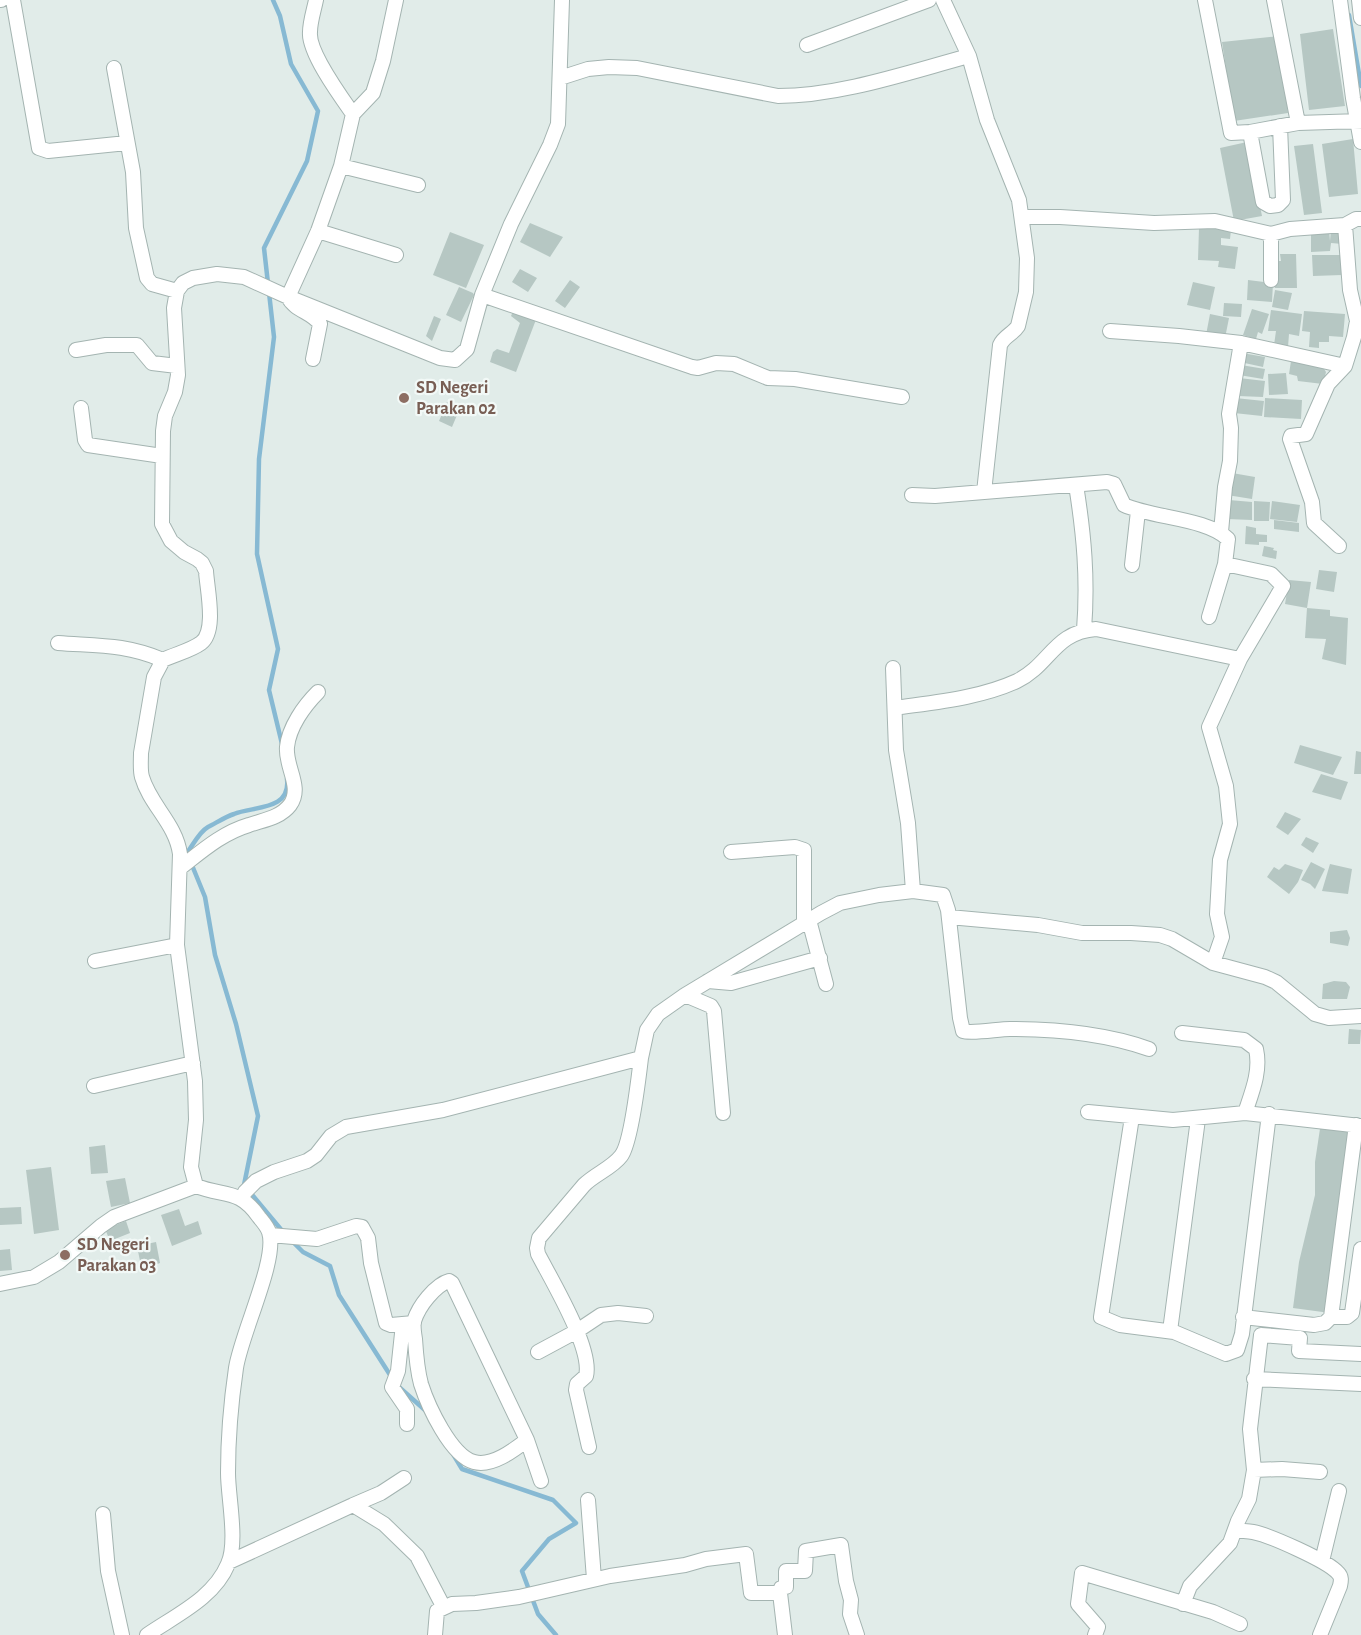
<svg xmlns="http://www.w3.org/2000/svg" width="1361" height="1635" font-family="'Alegreya Sans',sans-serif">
  <rect width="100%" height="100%" fill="#e1ece9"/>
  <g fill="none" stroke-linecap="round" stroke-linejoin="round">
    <!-- stream -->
    <path stroke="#87b9d3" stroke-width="4.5" d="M273 0 280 16 291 64 318 111 307 161 264 248 274 337 259 459 257 554 278 649 269 690 282 744
      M1349 15 1361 86
      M284 1233 244 1185 258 1116 236 1024 215 955 205 897 187 853C193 845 199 832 208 827 216 823 225 817 234 814 253 806 291 811 287 779
      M292 1241 303 1252 330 1266 339 1295 392 1378
      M399 1387 426 1411
      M453 1454 462 1469 553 1500 576 1523 549 1539 522 1571 538 1614 556 1635"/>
  </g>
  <!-- building -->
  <path fill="#b6c7c3" d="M1333 29 1345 106 1309 110 1300 34Z
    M1279 36 1288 113 1234 121 1222 42Z
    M1353 139 1358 194 1329 197 1322 144Z
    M1247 142 1262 216 1234 221 1220 148Z
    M1313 144 1322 213 1304 215 1294 146Z
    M530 223 563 237 550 257 520 242Z
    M1199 228 1231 230 1230 239 1221 238V245L1238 247 1235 269 1218 267 1219 261 1198 260Z
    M1311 230H1329L1330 241 1331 230H1343V244L1331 243 1330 251 1311 252Z
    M450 232 484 245 466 288 433 275Z
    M1280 254H1296L1297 288H1275L1274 261H1281Z
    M1312 255H1342V275L1313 276Z
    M520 269 537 278 528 292 512 282Z
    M570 280 580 287 565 308 555 301Z
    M1248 280 1273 283 1272 302 1247 300Z
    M1193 282 1215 287 1210 310 1187 305Z
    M459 287 473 293 474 295 461 322 446 315Z
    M1275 290 1292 293 1288 310 1272 307Z
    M1224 303 1242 304 1241 317 1223 316Z
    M514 309 537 317 516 372 490 362 493 352 497 349 509 353 520 323 511 316Z
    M1252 309 1269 314 1262 334 1258 332 1256 339 1243 335Z
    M1271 310 1302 314 1299 336 1289 334 1288 347 1274 345 1276 331H1268Z
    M1304 311 1345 314 1343 337 1329 336V342H1319V348L1309 347 1310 332 1302 331Z
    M1210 314 1229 318 1225 338 1206 335Z
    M434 316 441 319 432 341 426 336Z
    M1242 353 1265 357 1263 367 1240 362Z
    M1291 361H1319L1326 372 1323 384 1298 381 1297 376 1289 374Z
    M1241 365 1265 369 1263 379 1239 375Z
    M1286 373 1288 394 1269 395 1268 374Z
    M1239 378 1265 381 1263 397 1238 396Z
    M1235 398 1264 401 1262 416 1234 413Z
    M1265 398 1302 400 1301 419 1264 417Z
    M447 402 460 408 452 427 439 421Z
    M1232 473 1255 477 1252 499 1227 495Z
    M1229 500 1252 502V520L1227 519Z
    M1254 501 1270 502 1269 521H1254Z
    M1272 501 1300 505 1297 522 1270 519Z
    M1274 520 1299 523V532L1274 529Z
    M1246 526 1256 528V534L1267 535V542H1259V545L1245 544Z
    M1264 546 1274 548 1273 550 1277 551 1276 559 1262 556Z
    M1319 570 1337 572 1334 592 1316 589Z
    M1289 580 1311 582 1307 608 1330 610V616L1348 618 1346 665 1322 659 1326 639 1305 638 1307 608 1285 604Z
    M1300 745 1342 757 1333 775 1294 763Z
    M1356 751 1361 752V774H1354Z
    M1321 774 1348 782 1341 800 1312 792Z
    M1285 812 1301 819 1288 835 1276 827Z
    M1306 837 1319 843 1313 853 1301 845Z
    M1311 862 1325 869 1315 889 1310 884 1301 880Z
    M1285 864 1303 870 1298 882 1289 894 1267 877 1274 867 1279 870Z
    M1330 864 1352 869 1348 894 1322 891Z
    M1347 930 1350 938 1348 946 1330 943V932Z
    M1334 981 1346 982 1350 987 1347 999H1322L1323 984Z
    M1349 1029 1361 1030 1360 1044H1348Z
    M1321 1122 1339 1124 1338 1131 1354 1132 1330 1313 1293 1308 1299 1262 1315 1195V1162Z
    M105 1145 108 1173 91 1174 89 1147Z
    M51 1167 59 1230 34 1234 26 1170Z
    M125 1178 130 1203 111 1207 106 1181Z
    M21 1207 22 1224 0 1225V1208Z
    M179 1209 185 1226 198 1221 202 1234 172 1246 161 1215Z
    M126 1221 130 1233 110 1241 105 1229Z
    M156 1242 160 1263 152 1266H141L137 1246Z
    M10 1249 12 1270 0 1271V1250Z"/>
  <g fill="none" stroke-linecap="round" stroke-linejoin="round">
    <defs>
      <path id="minor" d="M0 0H1
        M13 0 39 148 48 151 127 143
        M316 0C314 10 310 22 310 32 308 52 341 97 353 114
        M943 0 969 56 987 120 1019 200 1027 258 1026 292 1018 326C1013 334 1004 336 1000 345L984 492 1107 482 1114 484 1124 505C1152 518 1207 518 1228 539L1225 564 1209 617
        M1205 0 1231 133 1250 132 1298 123 1361 121
        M1274 0 1298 123
        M1340 0 1353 98 1361 142
        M1359 0 1361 18
        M807 45 929 0
        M114 68 133 172 136 228 147 278 152 284 177 291
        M560 78 588 69 609 67 637 68 778 96C840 96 909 72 969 56
        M1250 132 1263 202 1270 206 1278 205 1283 200 1280 126
        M341 166 418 185
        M1022 217H1060L1154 223 1215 221 1271 234 1290 229 1345 225 1356 219H1361
        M318 231 396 255
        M1271 280V234
        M482 295 692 367 698 368 716 363 734 364 768 378 795 379 902 397
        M1110 331 1179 336 1241 343 1345 366
        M76 350 106 345H137L152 363 177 366
        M313 359 320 324C312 312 295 311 288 297L318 231 341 166 353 114 373 93 383 61 396 0
        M81 408 85 440 88 445 162 456
        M1076 485C1084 535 1088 579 1084 630
        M912 495 935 496 984 492
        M1221 532 1225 487 1230 461 1231 428 1229 414 1241 343
        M1339 546 1314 523 1312 502 1290 439 1291 436 1306 434 1328 384 1345 366 1354 337 1357 321 1350 290 1345 225
        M1132 565 1138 511
        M58 643C98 646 125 644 163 660
        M893 668 896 750 908 823 913 891
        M895 708C936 702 980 698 1017 681 1050 665 1054 632 1096 629L1240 659
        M731 852 795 847 804 850V923
        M180 868C202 851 222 833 249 825 263 820 280 818 290 805 303 787 285 767 287 747 289 727 304 706 318 692
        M949 917 1038 925 1082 933H1131L1160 935 1172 939 1213 963 1265 977 1276 982 1315 1014 1329 1018 1361 1016
        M809 920 826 984
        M95 961 177 945
        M1213 963 1222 937 1217 914 1220 860 1230 824 1226 786 1209 727 1240 659 1283 586 1271 574 1225 564
        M708 981 731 983 820 958
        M685 995 711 1006 714 1011 723 1113
        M1182 1033 1244 1040 1256 1049C1261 1071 1252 1092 1245 1113
        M94 1086 193 1063
        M1088 1112 1173 1120 1245 1113 1361 1126
        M1132 1117 1101 1317 1120 1325 1174 1332 1226 1354 1237 1350 1242 1334 1269 1114
        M242 1198 245 1192 256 1181 274 1172 307 1161 316 1155 331 1136 346 1127 443 1110 641 1058 647 1030 658 1014 685 995 821 913 840 903 879 895 913 891 943 895 948 910 960 1018 963 1031C971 1034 999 1029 1010 1029 1054 1029 1107 1034 1149 1049
        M270 1235 317 1239 356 1226 362 1227 368 1238 371 1263 386 1323 391 1325 414 1323
        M449 1281 452 1283 527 1440C514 1450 492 1467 474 1462 451 1456 428 1406 421 1384 417 1369 416 1355 415 1339 414 1333 413 1326 414 1321 417 1312 422 1304 428 1297 434 1290 441 1283 449 1281Z
        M0 1284 34 1277 59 1262 101 1226 114 1217 196 1186
        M1243 1317 1314 1325 1325 1323 1331 1317 1356 1125
        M1331 1317H1347L1352 1313 1361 1249
        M403 1324 398 1371 392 1387 407 1409V1424
        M1170 1331 1198 1119
        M538 1352 577 1331 601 1315 618 1313 646 1316
        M1254 1379 1361 1384
        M527 1440 541 1481
        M589 1447 576 1390 577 1384 586 1376C593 1349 552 1281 538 1254L537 1248 539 1238 584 1185C595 1174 612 1168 621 1156 631 1144 639 1075 641 1058
        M1254 1470 1282 1469 1320 1472
        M588 1500 594 1579
        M353 1505 381 1493 404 1478
        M103 1514 108 1571 122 1635
        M1235 1530C1241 1531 1247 1531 1253 1532 1269 1535 1328 1561 1338 1573 1342 1577 1341 1581 1340 1586L1320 1635
        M1322 1561 1339 1491
        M229 1562 353 1505 384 1524 417 1556 443 1606
        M780 1593 781 1588 786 1587V1571H805L806 1551 841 1545 846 1581 851 1600 850 1614 857 1635
        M1183 1604 1190 1586 1230 1543 1238 1521 1249 1499 1254 1470 1250 1429 1261 1335 1300 1338 1299 1351 1361 1354
        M147 1635C176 1615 214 1598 228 1564 238 1542 228 1497 228 1473 228 1438 231 1402 236 1368 241 1334 278 1259 269 1232 267 1226 263 1222 259 1217 239 1188 224 1197 196 1186L191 1167 196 1120 195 1081 177 945 180 854C176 824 150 805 142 777 140 770 141 761 141 753L154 677 163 660C175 654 190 651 201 643 217 631 207 589 206 571L202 563 197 559 184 552 171 541 162 524 163 431 165 416 175 392 178 375 174 308 177 291 183 283 193 278 217 274 244 277 288 297 440 358 455 360 467 349 482 295 511 224 550 145 558 124 562 0
        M435 1635 437 1611 452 1604 476 1603 519 1597 610 1576 685 1565 706 1559 746 1554 751 1593H780L785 1635
        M1095 1635 1098 1627 1078 1604 1082 1573 1213 1612 1240 1624"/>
    </defs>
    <!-- minor casing -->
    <use href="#minor" stroke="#a4b4b1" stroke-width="16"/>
    <!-- minor -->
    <use href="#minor" stroke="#fff" stroke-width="14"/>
  </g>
  <!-- markers -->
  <g fill="#8d6e63" stroke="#f2f9f7" stroke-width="2">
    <circle cx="404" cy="398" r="6"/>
    <circle cx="65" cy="1255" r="6"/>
  </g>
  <g text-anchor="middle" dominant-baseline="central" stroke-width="4.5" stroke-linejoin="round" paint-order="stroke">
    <!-- education labels -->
    <g font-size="18" font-weight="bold" fill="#785e54" stroke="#f2f9f7" text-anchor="start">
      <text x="416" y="388">SD Negeri<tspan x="416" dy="21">Parakan 02</tspan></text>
      <text x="77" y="1245">SD Negeri<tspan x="77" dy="21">Parakan 03</tspan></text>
    </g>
  </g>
</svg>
